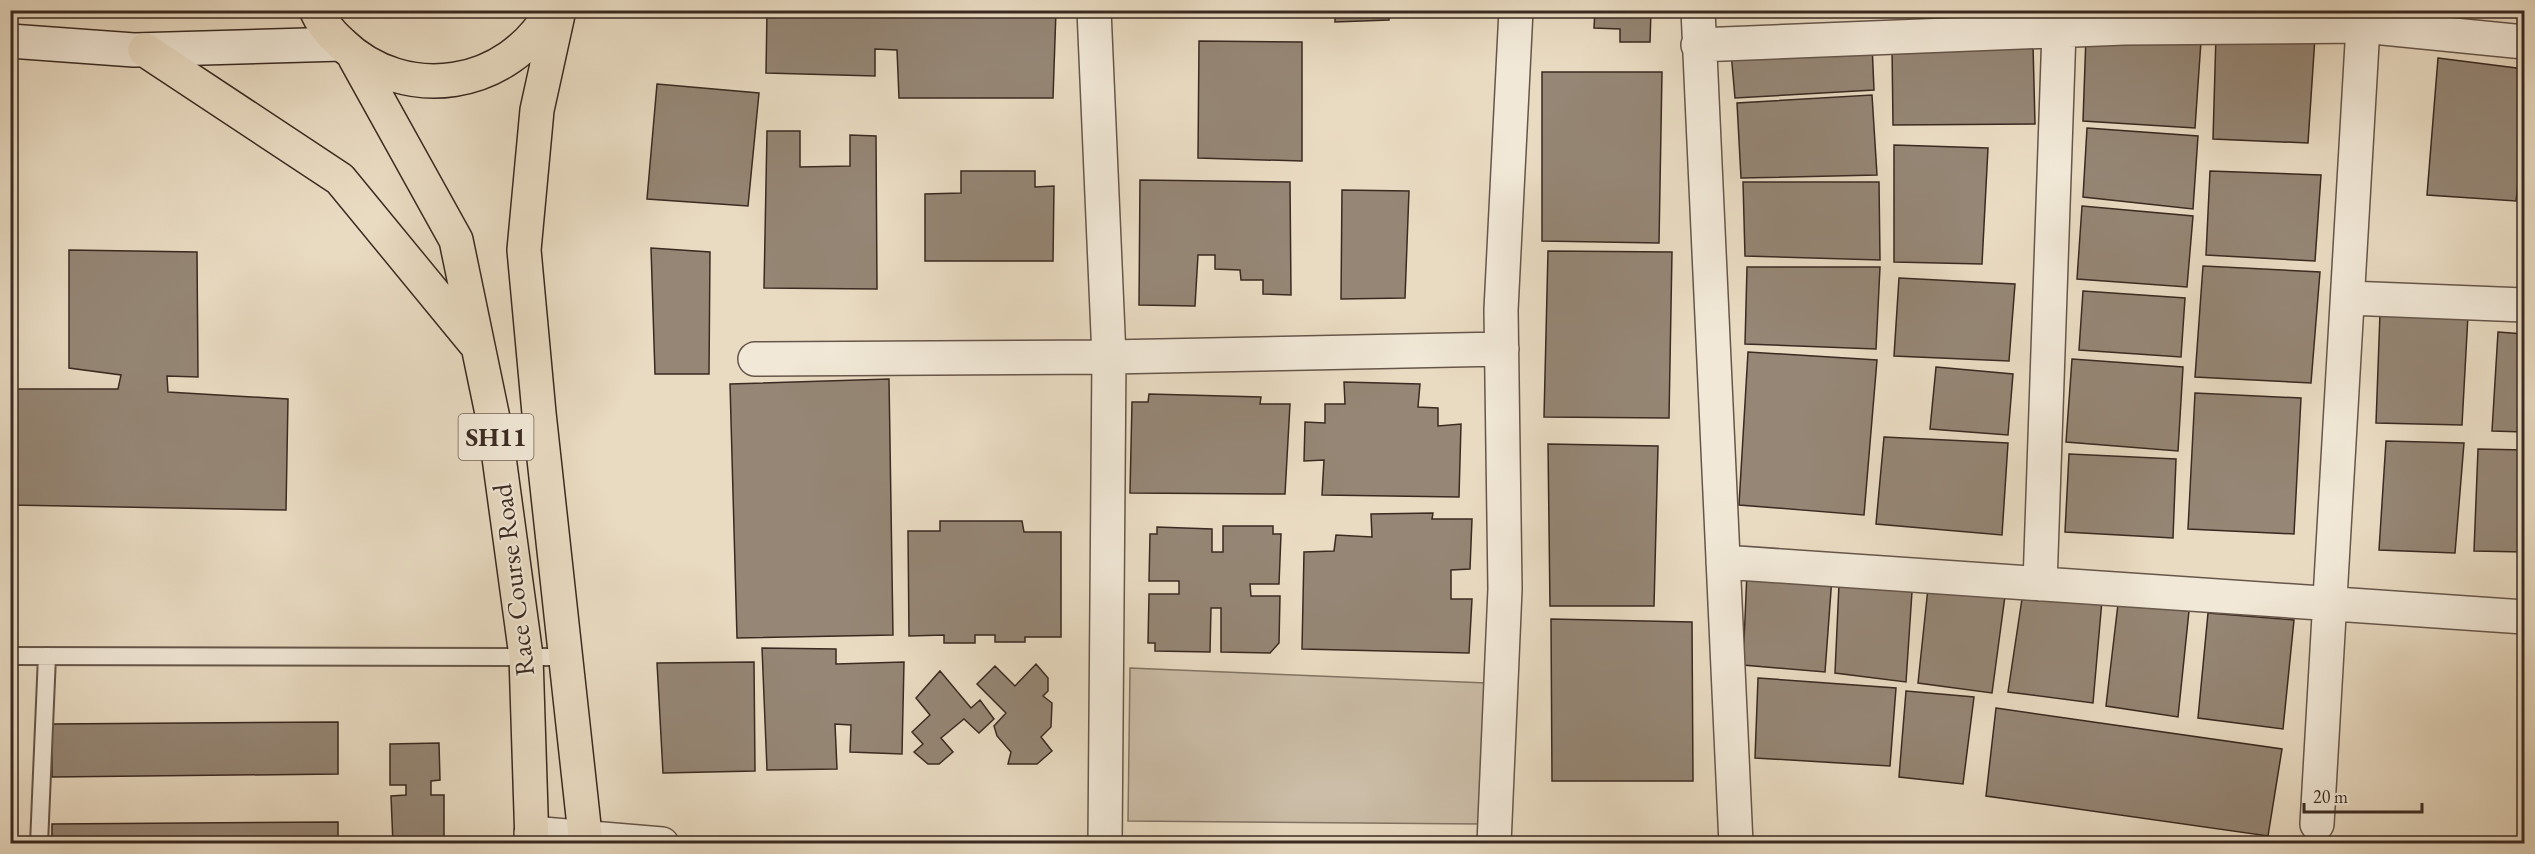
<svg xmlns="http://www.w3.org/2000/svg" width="2535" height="854" font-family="'EB Garamond',serif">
  <rect width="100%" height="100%" fill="#e9dbc2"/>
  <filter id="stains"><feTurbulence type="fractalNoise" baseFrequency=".00333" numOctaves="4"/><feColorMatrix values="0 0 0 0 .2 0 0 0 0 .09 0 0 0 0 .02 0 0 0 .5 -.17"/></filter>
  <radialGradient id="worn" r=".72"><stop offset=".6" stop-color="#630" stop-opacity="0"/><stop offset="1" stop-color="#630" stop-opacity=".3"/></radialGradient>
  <!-- green -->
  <path fill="#cbbda7" stroke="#827464" stroke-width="1.5" d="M1130 668 1486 683 1482 824 1128 821Z"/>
  <!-- building -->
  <path fill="#958675" stroke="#3a2a22" stroke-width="1.5" d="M767 10H1056L1053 98H899L897 50 875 49V76L766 73Z
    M1335 10H1389V20L1335 22Z
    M1595 10H1651L1650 42H1620V29L1594 28Z
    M2216 34 2315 37 2308 143 2213 139Z
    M2086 36 2201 41 2195 128 2083 121Z
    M1199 41 1302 42V161L1198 158Z
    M1872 44 1874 90 1735 98 1731 52Z
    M2033 45 2035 124 1893 125 1892 47Z
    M2438 58 2524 69V129L2516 201 2427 195Z
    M1542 72H1662L1659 243 1542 241Z
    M657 84 759 93 748 206 647 199Z
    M1872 95 1877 175 1741 178 1737 103Z
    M2087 128 2198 136 2193 209 2083 197Z
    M767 131H800V167L850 166V135L876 136 877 289 764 288Z
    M1894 145 1988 148 1982 264 1894 262Z
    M961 171H1035V187L1054 186 1053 261H925V194L961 193Z
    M2210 171 2321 175 2315 261 2206 255Z
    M1140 180 1290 182 1291 295 1263 294V280H1241L1240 270 1215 269V255H1198L1195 306 1139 305Z
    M1743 182H1879L1880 260 1745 256Z
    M1342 190 1409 191 1405 298 1341 299Z
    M2082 206 2193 216 2187 287 2077 279Z
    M651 248 710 252 709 374H655Z
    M69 250 197 252 198 377 167 376 168 392 288 399 286 510 10 505V389H118L121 375 69 368Z
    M1548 251 1672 252 1669 418 1544 417Z
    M2203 266 2320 272 2311 383 2195 377Z
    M1747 267H1880L1876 349 1745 344Z
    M1899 278 2015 284 2009 361 1894 356Z
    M2083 291 2185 298 2181 357 2079 350Z
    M2380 313 2468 315 2462 425 2376 423Z
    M2498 332 2524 334V432L2492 431Z
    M1748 352 1877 360 1864 515 1739 505Z
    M2072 359 2183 367 2178 451 2066 442Z
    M1936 367 2013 374 2008 435 1930 429Z
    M889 379 893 635 737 638 730 384Z
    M1344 382 1420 384 1418 407 1438 408V426L1461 424 1459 497 1322 495 1324 460 1304 461 1305 422 1325 423V404H1345Z
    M2195 393 2301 398 2294 534 2188 529Z
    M1149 394 1261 397 1260 404H1290L1285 494 1130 493 1132 402H1148Z
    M1884 437 2008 443 2002 535 1876 524Z
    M2386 441 2464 443 2455 553 2379 550Z
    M1548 444 1658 446 1654 606H1550Z
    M2478 449 2524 450V552L2474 551Z
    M2069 454 2176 459 2173 538 2065 532Z
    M1433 513 1432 519H1472L1470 569 1451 570V599H1472L1469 653 1302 649 1304 552 1334 551 1336 535 1372 537 1371 514Z
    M940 521H1022L1024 532H1061V637H1025V642H995V635H975V643H944V635L909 636 908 531H940Z
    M1223 526H1273V534H1281L1279 584H1250L1251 596H1280L1279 643 1270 653 1221 652V608H1211L1210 652 1155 651V643H1148L1149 594H1179V581H1149L1150 534H1157V527L1212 529V552H1223Z
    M1747 572 1832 577 1825 672 1743 665Z
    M1839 584 1912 592 1906 682 1835 673Z
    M1928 588 2005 596 1992 693 1918 683Z
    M2023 592 2102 600 2093 703 2008 692Z
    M2118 604 2189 611 2178 717 2106 706Z
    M2208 613 2294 620 2283 729 2198 718Z
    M1551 619 1692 622 1693 781H1552Z
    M762 648 836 649V664L904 662 902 754 850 752 851 725 835 724 837 769 767 770Z
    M754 662 755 771 663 773 657 663Z
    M1036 664 1048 678V691L1043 696 1052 703 1051 727 1041 737 1052 751 1037 764H1008L1011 752 997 736 994 726 1006 713 977 684 995 666 1015 686Z
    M940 671 971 708 980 700 994 719 979 733 964 719 941 738 953 752 939 764H928L914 752 923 744 912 732 930 715 916 698Z
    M1758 678 1896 688 1890 766 1755 758Z
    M1906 691 1974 697 1963 784 1899 777Z
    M1996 708 2282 749 2268 836 1986 796Z
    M338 722V774L52 777V724Z
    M439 743 440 780 431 781V795H444V844H393L391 796 406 795V785H390V744Z
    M338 822V844H52V824Z"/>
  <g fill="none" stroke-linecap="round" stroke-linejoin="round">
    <defs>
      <path id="lane" d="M10 656 566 657
        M39 844 47 656"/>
      <path id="street" d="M1094 10 1109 357 1105 844
        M1698 10 1736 844
        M1698 45 2124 28 2363 26 2524 42
        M2348 298 2524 305
        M755 359 1109 357 1502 349
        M1723 562 2524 617
        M2040 584 2059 31
        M2317 824 2363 26
        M531 833 662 844
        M1494 844 1505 589 1501 310 1516 10"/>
      <path id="secondary" d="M10 41 134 50 342 44"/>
      <path id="primary" d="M316 10C322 24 330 33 341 43 405 105 509 89 552 10
        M559 10 537 110 524 250 539 413 586 844
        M145 50 340 179 474 342
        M355 58 456 240 495 428 526 656 532 844"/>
    </defs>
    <!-- lane casing -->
    <use href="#lane" stroke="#66564a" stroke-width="20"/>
    <!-- street casing -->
    <use href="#street" stroke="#66564a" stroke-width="36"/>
    <!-- secondary casing -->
    <use href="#secondary" stroke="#3a2a22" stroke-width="36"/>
    <!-- primary casing -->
    <use href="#primary" stroke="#3a2a22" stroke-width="36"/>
    <!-- lane -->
    <use href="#lane" stroke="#f1e8d7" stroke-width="16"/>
    <!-- street -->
    <use href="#street" stroke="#f1e8d7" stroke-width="33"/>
    <!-- secondary -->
    <use href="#secondary" stroke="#f1e8d7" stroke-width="33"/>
    <!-- primary -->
    <use href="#primary" stroke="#e9dbc2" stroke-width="33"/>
  </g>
  <g text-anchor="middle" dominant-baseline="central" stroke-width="4.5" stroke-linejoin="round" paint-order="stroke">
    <!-- shield labels -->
    <rect fill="#f1e8d7" stroke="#716358" stroke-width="1.5" x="458.5" y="414" width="75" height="46" rx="4.5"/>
    <g font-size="26" font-weight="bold" fill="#3a2a22">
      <text x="496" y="437">SH11</text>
    </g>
    <!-- street labels -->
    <g font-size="27" fill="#3a2a22" stroke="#f1e8d7">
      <text transform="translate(513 580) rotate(-97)">Race Course Road</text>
    </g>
  </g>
  <!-- margin -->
  <rect width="2535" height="854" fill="none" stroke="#e9dbc2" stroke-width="36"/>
  <rect x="12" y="12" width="2511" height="830" fill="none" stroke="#3a2a22" stroke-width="3"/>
  <rect x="18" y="18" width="2499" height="818" fill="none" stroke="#3a2a22" stroke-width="1.5"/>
  <!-- scale -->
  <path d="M2304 803v9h118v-9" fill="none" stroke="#3a2a22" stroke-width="3"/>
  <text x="2313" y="803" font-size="18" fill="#3a2a22" stroke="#f1e8d7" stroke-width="4.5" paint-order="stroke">20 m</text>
  <rect width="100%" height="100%" filter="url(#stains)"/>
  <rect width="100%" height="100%" fill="url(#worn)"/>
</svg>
